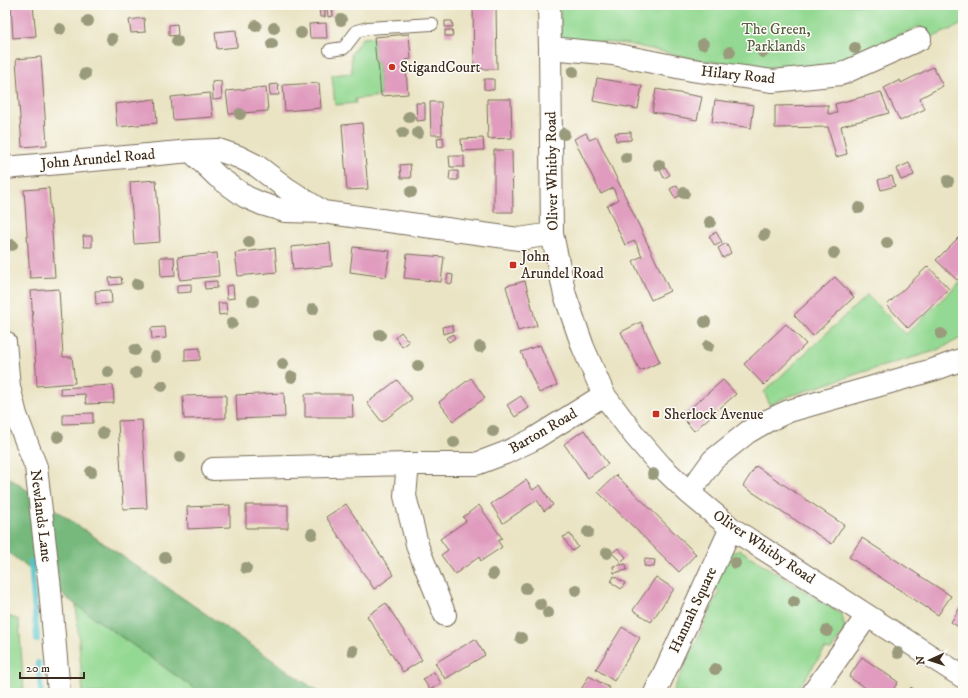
<svg xmlns="http://www.w3.org/2000/svg" width="968" height="698" font-family="'IM FELL DW Pica',serif">
  <rect width="100%" height="100%" fill="#fdfcf7"/>
  <filter id="ink" filterUnits="userSpaceOnUse"><feTurbulence type="fractalNoise" baseFrequency=".025" numOctaves="2"/><feDisplacementMap in="SourceGraphic" scale="8" xChannelSelector="R" yChannelSelector="G"/><feConvolveMatrix kernelMatrix="1 2 1 2 8 2 1 2 1" color-interpolation-filters="sRGB"/></filter>
  <filter id="wash" filterUnits="userSpaceOnUse"><feTurbulence type="fractalNoise" baseFrequency=".012" numOctaves="4" result="noise"/><feDisplacementMap in="SourceGraphic" scale="16" xChannelSelector="R" yChannelSelector="G"/><feGaussianBlur stdDeviation="0.9" result="paint"/><feColorMatrix in="noise" values="0 0 0 0 0 0 0 0 0 0 0 0 0 0 0 0 0 1.4 0 .05"/><feComposite in="paint" operator="in"/></filter>
  <g filter="url(#wash)">
    <rect width="100%" height="100%" fill="#eae4c4"/>
    <!-- green -->
    <path fill="#94d993" stroke="#688258" d="M560 5H963V24L929 39 920 26 836 64 773 70 699 60 628 44 561 39Z
      M374 37 376 61 378 63 381 96 355 99 356 103 335 105 332 75 352 73 351 54 362 38Z
      M963 279V337L935 351 863 372 784 398 770 405 764 392 867 295 906 334Z
      M740 550 842 615 845 629 831 650 825 649 795 693H672L719 592 714 584 728 554Z
      M76 605 201 693H83Z
      M5 615 19 620 24 693H5Z"/>
    <!-- forest -->
    <path fill="#77b97d" stroke="#59724e" d="M5 475 320 693H201L76 605 5 550Z"/>
    <g fill="none" stroke-linecap="round" stroke-linejoin="round">
      <!-- stream -->
      <path stroke="#53c1c9" stroke-width="6" d="M31 562 37 640
        M38 663 41 693"/>
    </g>
    <g id="blocks">
      <!-- building -->
      <path fill="#e09bbe" d="M11 5H33L36 36 13 38Z
        M332 5 333 16 328 17 327 6Z
        M473 5H496L497 69H474Z
        M325 6V17H320L319 7Z
        M144 18 145 32 131 33 129 20Z
        M445 21H452L453 27H445Z
        M326 23 327 38H310L309 24Z
        M177 24 178 35 169 36V25Z
        M236 30 237 47 217 49 215 32Z
        M445 30H452L453 36H445Z
        M409 34 411 59 405 60 408 94 381 96 378 63 376 61 374 37Z
        M41 57 47 145 22 147 16 59Z
        M933 67 943 86 920 98 925 109 900 121 884 88 900 80 901 83Z
        M597 78 642 86 638 109 593 101Z
        M484 79H494V90L484 89Z
        M221 81 222 99 213 100 212 82Z
        M319 83 321 108 285 111 283 85Z
        M278 84 279 95H270L269 85Z
        M266 87 268 111 229 114 226 91Z
        M656 89 702 97 697 120 652 112Z
        M881 92 889 113 841 126 847 154 836 157 828 127 775 128V106L828 105V114L837 113 835 104Z
        M210 93 213 117 173 120 171 97Z
        M155 99 157 123 117 127 115 104Z
        M487 99H511L512 138 488 139Z
        M715 100 754 105 751 128 712 122Z
        M430 102H441L442 135H431Z
        M416 103H425V120L417 121Z
        M362 123 368 189 347 190 342 125Z
        M631 132V140L616 141 615 133Z
        M586 133 589 140 597 137 670 291 651 300 633 261 642 256 635 241 625 245 607 206 618 200 613 188 601 194 574 139Z
        M443 137 444 146 438 147 437 138Z
        M483 138 484 150 462 151 461 139Z
        M494 150H512L513 212H494Z
        M449 156H464V167H450Z
        M909 163 914 175 901 180 896 169Z
        M410 164 411 178H401L400 165Z
        M665 167 670 175 664 178 660 170Z
        M450 171H458V180H449Z
        M892 176 895 186 881 190 878 180Z
        M156 180 160 242 134 244 130 182Z
        M677 185 682 195 675 198 670 189Z
        M49 188 55 277 30 278 24 190Z
        M716 232 722 242 715 246 709 236Z
        M963 233V274L957 280 936 260Z
        M83 236H92V247H84Z
        M330 243 332 266 293 270 291 247Z
        M726 243 731 253 723 258 718 248Z
        M353 247 390 251 386 277 350 272Z
        M275 248 277 272 238 276 235 253Z
        M217 253 219 276 180 280 178 257Z
        M407 254 444 257 441 282 404 278Z
        M160 257H174L175 276 161 277Z
        M928 266 949 289 908 328 887 305Z
        M448 274 453 275 452 284 446 283Z
        M121 277 122 284 110 285 109 278Z
        M835 277 854 297 813 336 794 315Z
        M217 281V288L205 289 204 282Z
        M525 281 537 326 518 331 506 286Z
        M191 284V292L177 293V285Z
        M233 285 234 298 227 299 226 286Z
        M59 289 63 357H72L75 383 37 386 31 291Z
        M111 290 112 303 96 304 95 291Z
        M218 303H226L227 314 219 315Z
        M641 322 660 362 640 371 621 332Z
        M786 324 806 344 764 385 744 364Z
        M452 325 454 331 443 334 442 327Z
        M165 327 166 338 152 339 151 328Z
        M401 332 409 342 402 347 395 337Z
        M453 334 455 338 449 342 446 338Z
        M540 345 557 385 539 393 521 352Z
        M200 348V360L185 361V349Z
        M471 378 485 398 453 421 439 402Z
        M397 380 412 399 382 422 367 403Z
        M723 380 736 394 694 431 681 416Z
        M113 385 114 403 86 404 85 394 61 395 60 388Z
        M284 393 285 417 237 419 236 395Z
        M305 394H352L353 417H305Z
        M226 395V418L184 419 183 396Z
        M521 396 529 408 515 417 507 405Z
        M93 413V423L63 424V414Z
        M142 420 147 508 123 509 118 421Z
        M584 430 608 464 588 478 564 444Z
        M756 466 844 525 832 544 743 486Z
        M616 475 696 554 679 572 598 492Z
        M526 480 533 490 540 485 553 505 544 511 537 500 503 523 491 504Z
        M346 504 394 575 374 589 326 517Z
        M230 505V527L188 529 187 507Z
        M246 505H288V528H246Z
        M479 505 502 538 498 541 502 547 481 561 479 557 455 574 441 555 448 550 440 539 466 521 463 517Z
        M570 534 578 547 572 551 563 537Z
        M862 538 951 596 938 615 849 557Z
        M618 548 626 557 621 562 612 553Z
        M645 559 655 560 654 567 644 566Z
        M626 564 627 570 614 573 613 566Z
        M614 576 625 583 621 589 611 582Z
        M656 577 674 589 651 622 633 610Z
        M386 603 422 660 403 672 367 616Z
        M963 603V630L951 622Z
        M622 627 640 638 614 681 596 669Z
        M475 639 485 655 445 679 435 663Z
        M862 657 898 682 891 693H873L849 677Z
        M434 672 441 683 430 690 423 679Z
        M589 676 610 688 607 693H579Z
        M911 687 919 693H907Z"/>
    </g>
  </g>
  <g filter="url(#ink)">
    <use href="#blocks" fill-opacity="0" stroke="#786b58" stroke-width="1"/>
    <g fill="none" stroke-linecap="round" stroke-linejoin="round">
      <defs>
        <path id="service" d="M330 50 344 48 357 31 368 28 432 24"/>
        <path id="minor" d="M549 5 550 48 552 234 565 295 583 347 604 395 635 436 661 466 689 493 731 528 963 677
          M550 48 613 54 692 70 773 81 841 74 920 39
          M191 151 218 150 239 157 257 166 286 188 323 212
          M5 168 191 151 218 177 246 197 262 204 285 211 323 212 519 239 552 234
          M5 342 9 387 16 415 36 467 50 589 59 693
          M408 464 405 496 418 548 445 615
          M213 469 408 464H476L505 453 532 440 604 395
          M689 493 713 460 748 432 767 421 789 411 936 369 963 359
          M655 693 731 528
          M813 693 867 616"/>
      </defs>
      <!-- service casing -->
      <use href="#service" stroke="#786b58" stroke-width="14"/>
      <!-- minor casing -->
      <use href="#minor" stroke="#786b58" stroke-width="24"/>
      <!-- service -->
      <use href="#service" stroke="#fff" stroke-width="12"/>
      <!-- minor -->
      <use href="#minor" stroke="#fff" stroke-width="22"/>
    </g>
    <!-- trees -->
    <g fill="#999b7c">
      <circle cx="341" cy="20" r="6"/>
      <circle cx="88" cy="21" r="6"/>
      <circle cx="256" cy="26" r="6"/>
      <circle cx="274" cy="28" r="6"/>
      <circle cx="60" cy="29" r="6"/>
      <circle cx="301" cy="33" r="6"/>
      <circle cx="112" cy="39" r="6"/>
      <circle cx="177" cy="41" r="6"/>
      <circle cx="272" cy="44" r="6"/>
      <circle cx="703" cy="44" r="6"/>
      <circle cx="855" cy="48" r="6"/>
      <circle cx="730" cy="52" r="6"/>
      <circle cx="763" cy="52" r="6"/>
      <circle cx="573" cy="72" r="6"/>
      <circle cx="85" cy="74" r="6"/>
      <circle cx="240" cy="114" r="6"/>
      <circle cx="409" cy="117" r="6"/>
      <circle cx="403" cy="133" r="6"/>
      <circle cx="418" cy="133" r="6"/>
      <circle cx="564" cy="134" r="6"/>
      <circle cx="626" cy="158" r="6"/>
      <circle cx="659" cy="165" r="6"/>
      <circle cx="948" cy="181" r="6"/>
      <circle cx="411" cy="192" r="6"/>
      <circle cx="684" cy="193" r="6"/>
      <circle cx="859" cy="208" r="6"/>
      <circle cx="710" cy="222" r="6"/>
      <circle cx="764" cy="235" r="6"/>
      <circle cx="249" cy="242" r="6"/>
      <circle cx="887" cy="243" r="6"/>
      <circle cx="12" cy="245" r="6"/>
      <circle cx="834" cy="253" r="6"/>
      <circle cx="137" cy="284" r="6"/>
      <circle cx="253" cy="301" r="6"/>
      <circle cx="313" cy="309" r="6"/>
      <circle cx="705" cy="322" r="6"/>
      <circle cx="232" cy="323" r="6"/>
      <circle cx="941" cy="334" r="6"/>
      <circle cx="380" cy="335" r="6"/>
      <circle cx="708" cy="346" r="6"/>
      <circle cx="480" cy="347" r="6"/>
      <circle cx="135" cy="350" r="6"/>
      <circle cx="155" cy="357" r="6"/>
      <circle cx="283" cy="364" r="6"/>
      <circle cx="418" cy="366" r="6"/>
      <circle cx="108" cy="372" r="6"/>
      <circle cx="136" cy="373" r="6"/>
      <circle cx="292" cy="377" r="6"/>
      <circle cx="162" cy="386" r="6"/>
      <circle cx="493" cy="431" r="6"/>
      <circle cx="103" cy="433" r="6"/>
      <circle cx="58" cy="437" r="6"/>
      <circle cx="454" cy="442" r="6"/>
      <circle cx="180" cy="457" r="6"/>
      <circle cx="91" cy="472" r="6"/>
      <circle cx="653" cy="474" r="6"/>
      <circle cx="588" cy="532" r="6"/>
      <circle cx="312" cy="534" r="6"/>
      <circle cx="607" cy="553" r="6"/>
      <circle cx="165" cy="558" r="6"/>
      <circle cx="735" cy="563" r="6"/>
      <circle cx="246" cy="568" r="6"/>
      <circle cx="493" cy="574" r="6"/>
      <circle cx="526" cy="588" r="6"/>
      <circle cx="576" cy="590" r="6"/>
      <circle cx="794" cy="602" r="6"/>
      <circle cx="540" cy="604" r="6"/>
      <circle cx="548" cy="613" r="6"/>
      <circle cx="827" cy="631" r="6"/>
      <circle cx="521" cy="638" r="6"/>
      <circle cx="353" cy="651" r="6"/>
      <circle cx="898" cy="653" r="6"/>
      <circle cx="715" cy="669" r="6"/>
    </g>
  </g>
  <!-- markers -->
  <g fill="#c8321e" stroke="#fdfcf7" stroke-width="1.5">
    <circle cx="392" cy="67" r="4"/>
    <rect x="509" y="261" width="8" height="8" rx="2"/>
    <rect x="652" y="410" width="8" height="8" rx="2"/>
  </g>
  <g text-anchor="middle" dominant-baseline="central" stroke-width="3" stroke-linejoin="round" paint-order="stroke">
    <!-- park labels -->
    <g font-size="15" fill="#565f41" stroke="#fdfcf7">
      <text x="776" y="29">The Green,<tspan x="776" dy="17">Parklands</tspan></text>
    </g>
    <!-- poi labels -->
    <g font-size="15" fill="#3b2a1e" stroke="#fdfcf7" text-anchor="start">
      <text x="400" y="67">StigandCourt</text>
      <text x="521" y="256">John<tspan x="521" dy="17">Arundel Road</tspan></text>
      <text x="664" y="414">Sherlock Avenue</text>
    </g>
    <!-- street labels -->
    <g font-size="15" fill="#3b2a1e" stroke="#fdfcf7">
      <text transform="translate(738 75) rotate(6)">Hilary Road</text>
      <text transform="translate(98 159) rotate(-5)">John Arundel Road</text>
      <text transform="translate(552 171) rotate(-91)">Oliver Whitby Road</text>
      <text transform="translate(543 431) rotate(-30)">Barton Road</text>
      <text transform="translate(41 516) rotate(83)">Newlands Lane</text>
      <text transform="translate(764 547) rotate(34)">Oliver Whitby Road</text>
      <text transform="translate(693 610) rotate(-65)">Hannah Square</text>
    </g>
  </g>
  <!-- margin -->
  <rect width="968" height="698" fill="none" stroke="#fdfcf7" stroke-width="20"/>
  <!-- north arrow -->
  <g transform="translate(930 660) rotate(267)" stroke="#fdfcf7" stroke-width="3" paint-order="stroke">
  <path d="M0-3L7 15L0 10L-7 15Z" fill="#3b2a1e"/>
  <text y="-6" font-size="11" font-weight="bold" text-anchor="middle" fill="#3b2a1e">N</text>
  </g>
  <!-- scale -->
  <path d="M20 672v6h64v-6" fill="none" stroke="#3b2a1e" stroke-width="2"/>
  <text x="26" y="672" font-size="12" fill="#3b2a1e" stroke="#fdfcf7" stroke-width="3" paint-order="stroke">20 m</text>
</svg>
